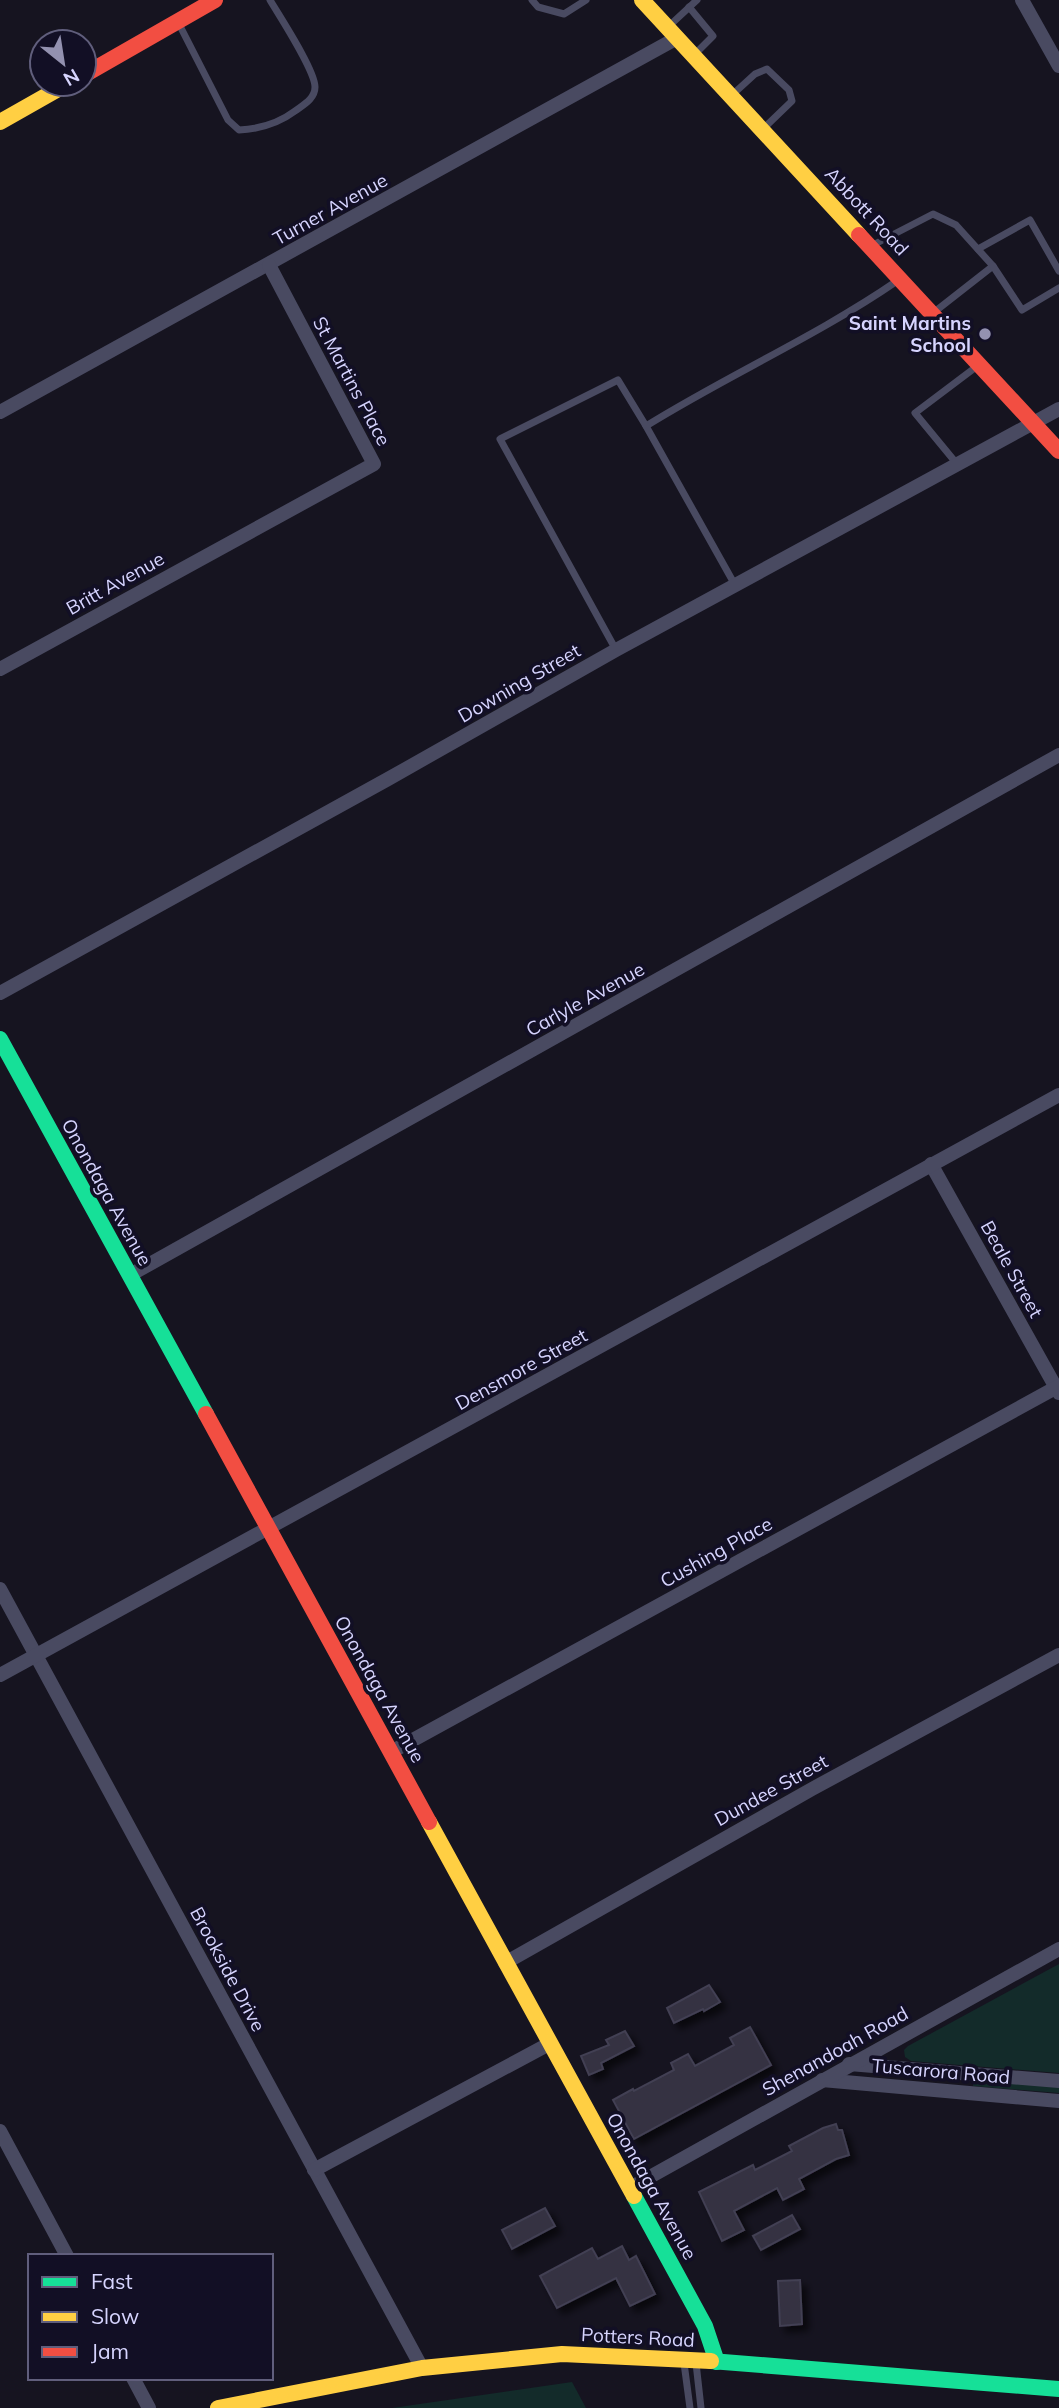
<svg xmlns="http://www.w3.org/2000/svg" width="1059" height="2408" font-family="Mulish,sans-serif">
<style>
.green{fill:#132b2a}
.building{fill:#343242;stroke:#423f53;stroke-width:2;filter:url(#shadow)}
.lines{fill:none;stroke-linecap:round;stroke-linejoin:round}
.lane{stroke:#494a61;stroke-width:7}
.street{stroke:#494a61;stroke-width:14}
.fast{stroke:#16e098;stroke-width:16}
.slow{stroke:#ffcf43;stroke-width:16}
.jam{stroke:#f24e42;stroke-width:16}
.poi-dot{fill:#9391b0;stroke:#120f25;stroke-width:2.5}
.labels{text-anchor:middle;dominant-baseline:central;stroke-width:7;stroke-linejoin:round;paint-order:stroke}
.street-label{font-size:19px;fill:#d6d4fe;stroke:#120f25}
.poi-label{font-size:19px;font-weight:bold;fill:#d6d4fe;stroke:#120f25;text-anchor:end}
</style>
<defs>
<filter id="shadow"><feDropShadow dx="6" dy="6" stdDeviation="3.5" flood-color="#0009"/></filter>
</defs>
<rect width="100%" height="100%" fill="#161420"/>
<g class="green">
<polygon points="1059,1964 1059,2073 911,2061 905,2057 904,2050 908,2046"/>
<polygon points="973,2080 1059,2087 1059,2093 973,2086"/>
<polygon points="572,2382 586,2408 392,2408"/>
</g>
<g class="building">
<polygon points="709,1985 720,2002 704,2011 703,2009 674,2023 667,2008"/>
<polygon points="750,2027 771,2065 634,2139 613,2100 633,2089 634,2091 674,2070 671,2063 688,2054 695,2066 734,2045 730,2038"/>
<polygon points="625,2031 634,2046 601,2063 603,2069 589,2075 581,2056 609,2045 606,2040"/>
<polygon points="836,2124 838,2130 842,2130 849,2155 836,2159 799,2179 804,2189 783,2200 777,2188 734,2211 744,2230 722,2241 699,2192 753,2165 755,2170 792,2151 789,2146 823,2128"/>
<polygon points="545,2208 555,2226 512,2249 502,2230"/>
<polygon points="792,2215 800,2229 761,2250 753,2236"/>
<polygon points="622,2246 629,2260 636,2256 655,2294 630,2306 616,2278 557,2308 540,2276 592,2248 598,2259"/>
<polygon points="800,2280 802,2324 780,2326 778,2281"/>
</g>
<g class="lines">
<g class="lane">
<polyline points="532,0 538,7 564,14 586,0"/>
<polyline points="689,7 713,36 694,55"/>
<path d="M179 24 228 120 239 130C259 129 279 123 295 111 303 105 315 99 315 87 315 70 280 17 270 0"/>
<polyline points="668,27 697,0"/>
<polyline points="732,95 755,74 767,69 789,90 792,101 764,128"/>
<polyline points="871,246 933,214 956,225 993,266 933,313"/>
<polyline points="978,249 1030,220 1059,271"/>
<polyline points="993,266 1022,310 1059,288"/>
<path d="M646 426C728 375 817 336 897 281"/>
<polyline points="957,464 915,413 976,367"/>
<polyline points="616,650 500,439 618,380 646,426 735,585"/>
<polyline points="684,2363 690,2408"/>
<polyline points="696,2363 701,2408"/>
</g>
<g class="street">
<polyline points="1022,0 1059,66"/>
<polyline points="0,412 677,38"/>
<polyline points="0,669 374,464 269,265"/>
<polyline points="0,993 388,779 616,650 1059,409"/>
<polyline points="931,1164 1059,1393"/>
<polyline points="130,1275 1059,755"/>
<polyline points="0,1589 422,2368"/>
<polyline points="0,1675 1059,1095"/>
<polyline points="391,1752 1059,1386"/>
<polyline points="505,1963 812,1789 1059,1655"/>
<polyline points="849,2064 1059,2081"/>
<polyline points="822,2080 1059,2101"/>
<polyline points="0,2131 67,2256"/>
<polyline points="314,2170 549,2044"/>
<polyline points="630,2188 1059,1949"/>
<polyline points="133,2378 149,2408"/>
</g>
<g class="fast">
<polyline points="0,1039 206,1414"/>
<polyline points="634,2196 705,2326 717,2362"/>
<polyline points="711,2361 1059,2389"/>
</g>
<g class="slow">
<polyline points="642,0 859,235"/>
<polyline points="0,122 67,84"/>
<polyline points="429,1822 634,2196"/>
<polyline points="218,2408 422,2368 562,2354 711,2361"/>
</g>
<g class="jam">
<polyline points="84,75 215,0"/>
<polyline points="859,235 1059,451"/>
<polyline points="206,1414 429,1822"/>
</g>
</g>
<circle class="poi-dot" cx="985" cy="334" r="7"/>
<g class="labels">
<g class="street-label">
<text transform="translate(330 209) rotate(-29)">Turner Avenue</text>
<text transform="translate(867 211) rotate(47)">Abbott Road</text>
<text transform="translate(352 381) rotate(62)">St Martins Place</text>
<text transform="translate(115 583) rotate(-29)">Britt Avenue</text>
<text transform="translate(519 683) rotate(-30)">Downing Street</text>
<text transform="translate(585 999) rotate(-29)">Carlyle Avenue</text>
<text transform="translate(107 1192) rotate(61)">Onondaga Avenue</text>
<text transform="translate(1012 1269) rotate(61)">Beale Street</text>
<text transform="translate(521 1369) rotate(-29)">Densmore Street</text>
<text transform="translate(716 1552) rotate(-29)">Cushing Place</text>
<text transform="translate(380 1689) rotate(61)">Onondaga Avenue</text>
<text transform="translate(771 1790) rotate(-29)">Dundee Street</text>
<text transform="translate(228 1969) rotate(62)">Brookside Drive</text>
<text transform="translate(835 2051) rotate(-29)">Shenandoah Road</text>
<text transform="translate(941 2071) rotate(5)">Tuscarora Road</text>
<text transform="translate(652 2186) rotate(61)">Onondaga Avenue</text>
<text transform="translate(638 2337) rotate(3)">Potters Road</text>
</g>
<g class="poi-label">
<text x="971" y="323">Saint Martins<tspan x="971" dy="22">School</tspan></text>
</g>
</g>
<rect x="28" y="2254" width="245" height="126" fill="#120f25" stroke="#605e7c" stroke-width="2"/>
<rect x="42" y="2277" width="35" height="10" fill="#16e098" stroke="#605e7c" stroke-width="2"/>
<text x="91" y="2289" font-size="21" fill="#d6d4fe">Fast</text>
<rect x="42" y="2312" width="35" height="10" fill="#ffcf43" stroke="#605e7c" stroke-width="2"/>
<text x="91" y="2324" font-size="21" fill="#d6d4fe">Slow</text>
<rect x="42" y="2347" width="35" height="10" fill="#f24e42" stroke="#605e7c" stroke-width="2"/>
<text x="91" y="2359" font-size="21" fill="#d6d4fe">Jam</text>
<g transform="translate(63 63) rotate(150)"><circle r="33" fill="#120f25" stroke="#605e7c" stroke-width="2"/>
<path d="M0-5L12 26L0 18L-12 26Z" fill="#9391b0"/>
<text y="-10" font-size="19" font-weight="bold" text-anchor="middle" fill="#d6d4fe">N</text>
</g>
</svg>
